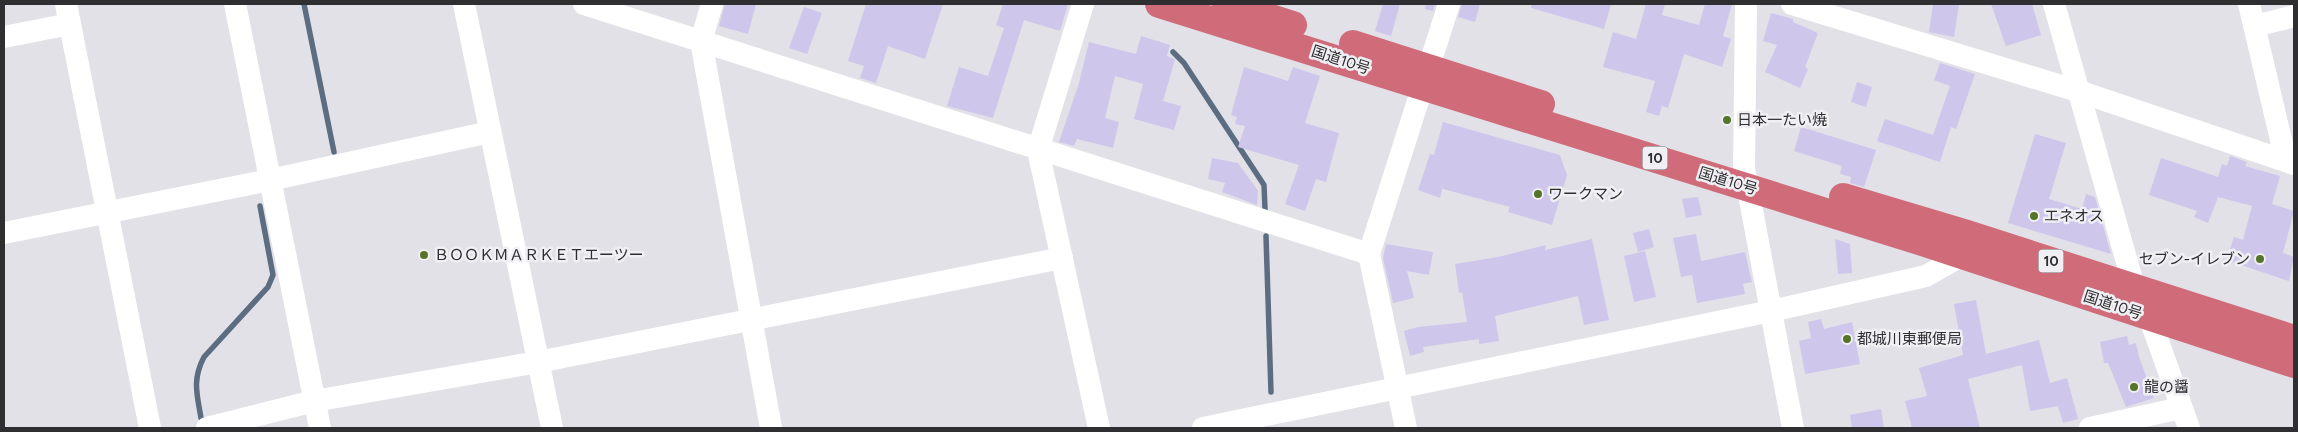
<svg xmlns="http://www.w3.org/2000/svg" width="2298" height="432" font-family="Figtree,'Noto Sans JP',sans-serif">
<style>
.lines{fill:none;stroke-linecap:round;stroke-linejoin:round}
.stream{stroke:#5c6d82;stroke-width:5.5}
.building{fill:#cfc6ec}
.minor{stroke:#fff;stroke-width:22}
.highway{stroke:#d06c7a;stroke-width:28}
.poi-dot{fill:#567429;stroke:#efeff4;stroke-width:2}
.labels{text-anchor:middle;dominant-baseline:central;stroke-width:5;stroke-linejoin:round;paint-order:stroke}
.shield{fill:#efeff4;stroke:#69696c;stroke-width:1}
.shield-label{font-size:14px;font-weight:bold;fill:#2f2f31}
.street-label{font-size:15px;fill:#2f2f31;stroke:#efeff4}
.poi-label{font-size:15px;fill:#2f2f31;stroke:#efeff4;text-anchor:start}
</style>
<rect width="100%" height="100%" fill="#e2e1e7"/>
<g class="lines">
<g class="stream">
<polyline points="304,4 334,152"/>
<polyline points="1173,52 1184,63 1264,185 1265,209"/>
<polyline points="1266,236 1271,392"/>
<path d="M201 418C197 394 192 380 204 357L268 287 273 275 260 206"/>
</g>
</g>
<g class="building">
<polygon points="725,4 756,4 748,34 719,26"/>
<polygon points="866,4 943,4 925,59 888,46 876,83 860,78 864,66 848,61"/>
<polygon points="1003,4 1068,4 1060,31 1024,20 993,118 947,106 959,67 988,76 1004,28 996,25"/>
<polygon points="1383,4 1400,4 1391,36 1375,31"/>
<polygon points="1426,4 1435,4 1433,11 1425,9"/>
<polygon points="1462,4 1480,4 1475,22 1458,17"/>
<polygon points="1531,4 1611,4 1604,29 1531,8"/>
<polygon points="1646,4 1665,4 1662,15 1699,25 1705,4 1732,4 1723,36 1731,39 1722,67 1684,54 1668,108 1662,106 1659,116 1646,112 1655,81 1603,67 1613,32 1636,39"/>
<polygon points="1933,4 1959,4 1954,37 1929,32"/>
<polygon points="1991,4 2032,4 2041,35 2006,46"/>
<polygon points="804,7 822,13 807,54 789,48"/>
<polygon points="1771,13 1793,19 1793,22 1818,33 1805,67 1808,69 1800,88 1765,72 1777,45 1763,41"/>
<polygon points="1141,36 1170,45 1167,56 1175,59 1163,101 1181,106 1174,130 1134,119 1143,84 1115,76 1105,118 1119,122 1113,148 1077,139 1074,146 1059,142 1079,83 1089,42 1136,54"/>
<polygon points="1940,63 1975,74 1956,129 1951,127 1940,162 1877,141 1885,119 1933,135 1950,86 1934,80"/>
<polygon points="1244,67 1288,81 1293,67 1320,76 1305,123 1339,133 1326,182 1316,179 1305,211 1285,204 1299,165 1238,147 1245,126 1235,124 1237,117 1231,115"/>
<polygon points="1857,82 1872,87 1866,107 1851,102"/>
<polygon points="1443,122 1560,155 1567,175 1552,225 1508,212 1510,207 1443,189 1443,186 1440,198 1418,190 1430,154 1434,155"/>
<polygon points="1801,127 1876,150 1864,187 1850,183 1851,177 1840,174 1842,166 1794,151"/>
<polygon points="2035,134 2066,143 2049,199 2082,209 2086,194 2095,197 2111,254 2008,223"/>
<polygon points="2230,156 2247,162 2245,166 2280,176 2272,204 2294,211 2283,253 2294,257 2289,281 2226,260 2234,237 2243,240 2252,206 2218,197 2208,223 2194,217 2197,211 2149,195 2161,158 2218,177 2222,164 2227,166"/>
<polygon points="1212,158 1238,163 1258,191 1257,205 1222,192 1225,183 1208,179"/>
<polygon points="1698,197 1702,215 1686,218 1682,199"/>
<polygon points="1649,229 1654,247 1638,252 1633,233"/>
<polygon points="1696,234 1701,261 1745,252 1752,282 1743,284 1745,294 1697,303 1692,275 1681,277 1673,238"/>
<polygon points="1592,239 1609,320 1584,325 1578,296 1495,316 1499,341 1479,344 1479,339 1423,347 1424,352 1410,356 1404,331 1418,327 1467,322 1462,292 1459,293 1455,264 1498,257 1546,245 1545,250"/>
<polygon points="1835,239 1850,244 1852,273 1838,274"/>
<polygon points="1386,244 1433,252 1429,275 1407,271 1414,298 1393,303 1383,258"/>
<polygon points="1645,251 1656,297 1634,302 1624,256"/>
<polygon points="1976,300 1986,354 2039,340 2050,383 2067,378 2078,419 2063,423 2058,406 2030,411 2022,365 1968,379 1980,428 1912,428 1905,401 1927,396 1919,368 1963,355 1954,304"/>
<polygon points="1821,319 1824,329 1852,322 1860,364 1805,374 1799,341 1811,338 1808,322"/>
<polygon points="2127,336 2129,345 2136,343 2139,357 2154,398 2126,407 2108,363 2104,363 2100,342"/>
<polygon points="1881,409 1884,428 1852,428 1850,415"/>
</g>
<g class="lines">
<g class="minor">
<polyline points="66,4 150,428"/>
<polyline points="235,4 320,428"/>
<polyline points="464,4 552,428"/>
<polyline points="584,4 1369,254"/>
<polyline points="712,4 701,41 771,428"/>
<polyline points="1083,4 1038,150 1099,428"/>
<polyline points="1746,4 1744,168 1793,428"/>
<polyline points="1792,4 2081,92 2294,164"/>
<polyline points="2054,4 2134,287 2149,316 2189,428"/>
<polyline points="2249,4 2286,161"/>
<polyline points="2255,26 2294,16"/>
<polyline points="4,37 70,24"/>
<polyline points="4,233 270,180 490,132"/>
<polyline points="207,428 314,401 538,362 1062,258"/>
<polyline points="1203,428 1771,311 1926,276 1961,256 1965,242"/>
<polyline points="1406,428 1369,254 1449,4"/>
<polyline points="2090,428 2181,408"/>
</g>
<g class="highway">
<polyline points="1159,4 1922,242 2294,364"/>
<polyline points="1226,4 1293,25"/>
<polyline points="1353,44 1541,104"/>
<polyline points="1843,197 1967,234 2294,339"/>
</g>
</g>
<g class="poi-dot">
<circle cx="1727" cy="120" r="5"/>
<circle cx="1538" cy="194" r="5"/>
<circle cx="2034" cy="216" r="5"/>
<circle cx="424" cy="255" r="5"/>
<circle cx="2260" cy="259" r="5"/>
<circle cx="1847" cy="339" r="5"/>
<circle cx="2134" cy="387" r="5"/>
</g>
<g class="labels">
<g class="shield">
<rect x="1642.5" y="146.5" width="25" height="23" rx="4"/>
<rect x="2038.5" y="249.5" width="25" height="23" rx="4"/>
</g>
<g class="shield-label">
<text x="1655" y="158">10</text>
<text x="2051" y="261">10</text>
</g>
<g class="street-label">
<text transform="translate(1341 60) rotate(18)">国道10号</text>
<text transform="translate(1728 181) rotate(17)">国道10号</text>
<text transform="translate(2113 305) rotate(18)">国道10号</text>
</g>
<g class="poi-label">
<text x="1737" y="120">日本一たい焼</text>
<text x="1548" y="194">ワークマン</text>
<text x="2044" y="216">エネオス</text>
<text x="434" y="255">ＢＯＯＫＭＡＲＫＥＴエーツー</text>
<text x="2250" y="259" text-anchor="end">セブン-イレブン</text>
<text x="1857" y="339">都城川東郵便局</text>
<text x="2144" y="387">龍の醤</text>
</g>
</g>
<rect width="2298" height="432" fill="none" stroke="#2f2f31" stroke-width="10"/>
</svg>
